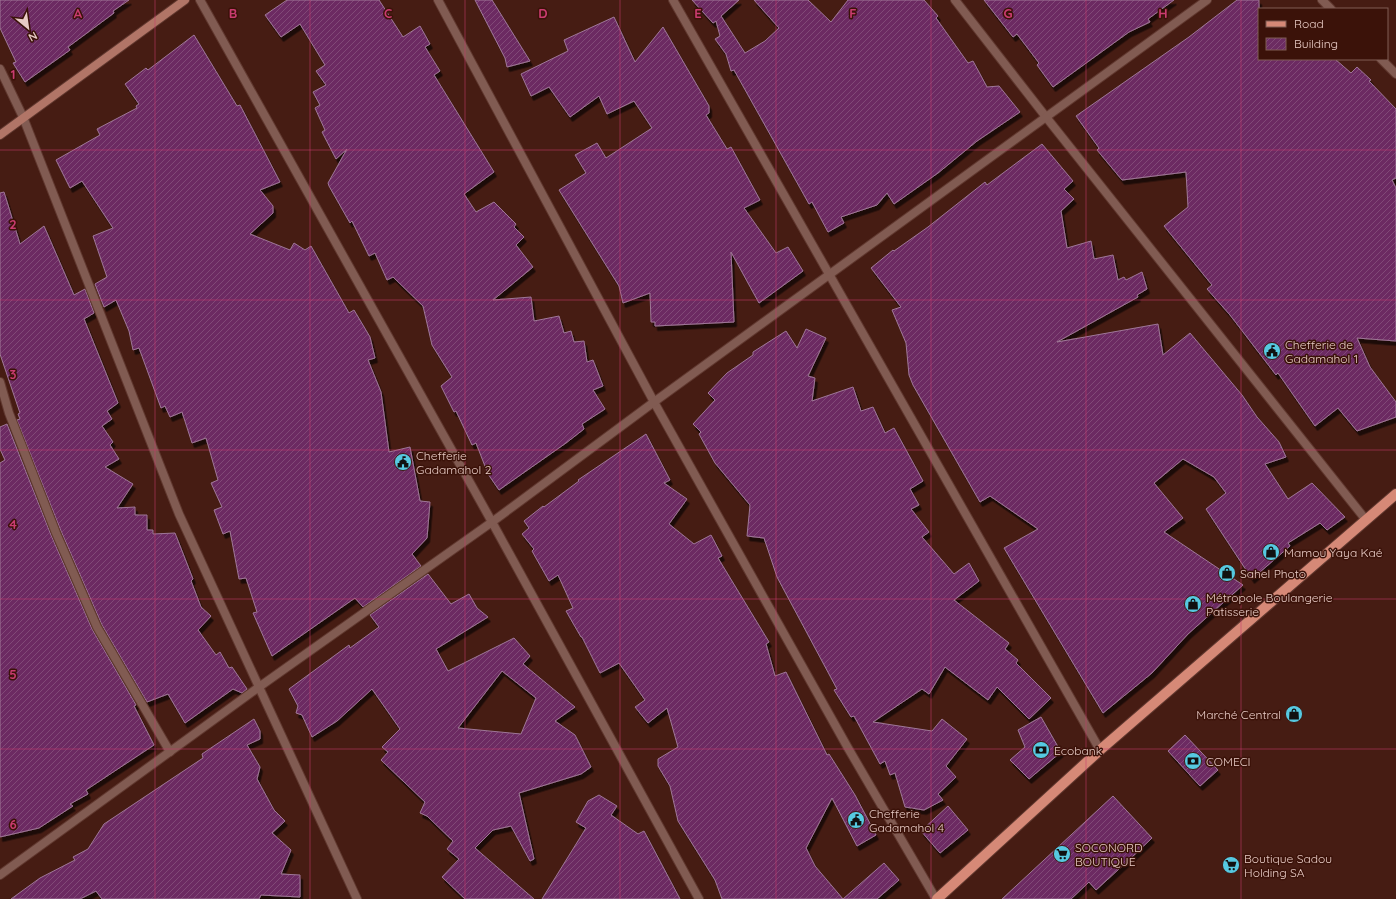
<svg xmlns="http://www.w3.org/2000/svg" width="1396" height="899" font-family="Quicksand,sans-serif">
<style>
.building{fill:url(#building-hatch);stroke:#9f7798;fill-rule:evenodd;filter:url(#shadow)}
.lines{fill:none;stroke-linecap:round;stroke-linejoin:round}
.street-casing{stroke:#60382f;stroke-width:10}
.secondary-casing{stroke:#60382f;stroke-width:10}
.primary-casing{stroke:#60382f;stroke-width:12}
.street{stroke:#815b52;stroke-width:8}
.secondary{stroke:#b17567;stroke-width:8}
.primary{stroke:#d68977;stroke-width:10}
.grid{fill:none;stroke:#ca3c70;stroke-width:1;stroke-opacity:0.55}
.labels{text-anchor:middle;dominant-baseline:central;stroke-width:3;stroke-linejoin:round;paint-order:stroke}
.poi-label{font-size:12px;fill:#e8cbc5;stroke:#3b1209;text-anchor:start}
.grid-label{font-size:13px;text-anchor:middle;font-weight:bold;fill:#ca3c70;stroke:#3b1209;stroke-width:3;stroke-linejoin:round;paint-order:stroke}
</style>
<defs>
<pattern id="building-hatch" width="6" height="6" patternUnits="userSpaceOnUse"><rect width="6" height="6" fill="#6c2c62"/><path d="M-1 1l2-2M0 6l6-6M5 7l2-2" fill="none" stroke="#814977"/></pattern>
<filter id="shadow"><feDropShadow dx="2.5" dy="4.5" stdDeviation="0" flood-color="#0009"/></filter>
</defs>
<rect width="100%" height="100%" fill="#461c13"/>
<g class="building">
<polygon points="0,0 129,0 113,11 114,13 68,47 70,50 25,82 13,63 16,62 0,28"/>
<polygon points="287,0 379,0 403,37 420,26 430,44 425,47 440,71 434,75 494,172 464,194 476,212 494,202 516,224 514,227 524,237 516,245 533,267 493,300 531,297 534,321 559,316 564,333 571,331 574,342 584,341 587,362 593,360 603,386 593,390 605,409 582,424 584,429 566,443 499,490 488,474 476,443 472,445 456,411 454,412 441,386 452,377 432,345 423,306 393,277 387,280 375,253 369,256 352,221 350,223 329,186 328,183 347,149 336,159 322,132 325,130 315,108 320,105 313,92 326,85 316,71 325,65 300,24 281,37 265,15"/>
<polygon points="475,0 492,0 530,61 507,67 505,58"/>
<polygon points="692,0 739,0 721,16 745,53 765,41 779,28 754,0 808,0 831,22 848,0 924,0 938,16 936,18 968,63 973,61 987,87 999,86 1020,112 977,141 938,173 894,204 887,193 877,205 841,217 844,223 828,232 812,202 809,204 734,70 731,71 726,54 715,39 720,36 716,21 713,23"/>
<polygon points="984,0 1174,0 1148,19 1150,22 1129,32 1053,87 1037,65 1039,63 1017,34 1013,37"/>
<polygon points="1237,0 1259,0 1259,59 1335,59 1351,73 1357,67 1371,80 1369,81 1396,109 1396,178 1392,180 1396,188 1396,341 1357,338 1370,367 1396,402 1396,417 1357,431 1338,408 1315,426 1278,373 1276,375 1230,315 1207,289 1212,285 1164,226 1188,207 1186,172 1122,180 1097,150 1099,148 1076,116 1189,37"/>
<polygon points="614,17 635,62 663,27 709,106 709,113 706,115 727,149 731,147 760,200 744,208 776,253 788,247 803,271 759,303 731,252 734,322 655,326 655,322 651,322 650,293 623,303 619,286 559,190 586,173 575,155 597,143 606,158 652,128 634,101 607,114 599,96 570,117 549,87 531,96 521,74 568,51 564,40"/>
<polygon points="194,35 237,106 240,105 280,182 260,190 273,206 273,213 250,234 290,250 294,243 305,250 311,246 349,313 354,310 370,337 375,358 368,360 381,392 389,452 410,447 420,501 430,502 427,538 412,554 421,566 363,607 355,598 272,656 253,613 257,612 246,578 239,579 230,531 223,534 214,510 222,507 211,483 218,480 206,438 192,443 182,412 170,417 165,406 161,408 139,348 133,350 129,331 116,300 104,307 95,284 107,277 93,236 113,228 82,181 70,188 56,160 100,135 97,129 137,108 136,106 139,104 125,84 146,68 148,70"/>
<polygon points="1042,144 1073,181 1064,189 1074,199 1061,211 1067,248 1091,241 1094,259 1113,255 1118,280 1124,277 1126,280 1142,272 1147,289 1137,295 1138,297 1057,342 1158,324 1163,355 1190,333 1242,395 1257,417 1279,442 1286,457 1265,464 1288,499 1312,483 1345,517 1327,530 1320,523 1288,543 1290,546 1252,579 1206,509 1226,493 1214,477 1183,459 1154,483 1183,518 1164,532 1243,585 1188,634 1152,673 1103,713 1004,548 1038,529 990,496 980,502 913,385 909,375 906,343 892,310 901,307 871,268 893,250 894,251 928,227 985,182 987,185"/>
<polygon points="4,192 20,244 44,226 74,295 85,289 94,313 84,319 118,403 107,411 112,419 102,426 113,442 110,445 119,459 105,467 133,484 117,508 135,507 135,515 147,515 147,530 153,530 153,534 175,533 193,579 191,581 201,607 211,616 198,630 216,655 220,652 229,668 232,667 247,689 242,693 233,689 185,723 168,694 147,702 102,625 61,531 17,420 20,419 18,414 20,413 0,354 0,193"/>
<polygon points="806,329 826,338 808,376 815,378 812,401 853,387 861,411 873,407 885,433 894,428 923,481 910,489 919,505 911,509 929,532 922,537 954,574 969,563 979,581 954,600 1009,643 1005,649 1018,660 1016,663 1051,698 1029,719 997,687 988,700 945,667 929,694 922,689 873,722 932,731 942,719 967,739 946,766 956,777 938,794 943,800 924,810 905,807 895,773 890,775 885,761 880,764 854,716 851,717 834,690 837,689 777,577 764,538 747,536 750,505 715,463 699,434 701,432 693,424 715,400 708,393 727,373 753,355 753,352 786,331 797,348"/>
<polygon points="7,424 51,535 92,629 136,705 134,706 154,745 86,790 88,794 70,804 73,806 39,828 0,837 0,463 5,460 0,449 0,427"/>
<polygon points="646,434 670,480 664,483 687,499 669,524 694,544 711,535 722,556 718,558 769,642 766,644 775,676 786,672 827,755 829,754 855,795 876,835 857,846 832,798 806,848 815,866 843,899 722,899 715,880 678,821 670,786 658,766 658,759 678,747 667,708 648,723 635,707 645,700 619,663 600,673 582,637 581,637 566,611 573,608 558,575 549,581 532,551 534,549 522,534 529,528 524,521 543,506 544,507 579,481 578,480"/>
<path d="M428 574 451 604 469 594 477 608 488 617 436 649 448 671 514 638 530 656 523 664 575 707 555 721 575 735 591 767 581 774 519 793 534 859 530 861 511 826 493 830 475 848 534 899H465L442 877 459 859 447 849 453 841 427 816 420 813 425 802 381 760 388 752 382 747 400 729 372 689 337 721 312 737 302 715 296 713 298 706 289 689 349 645 350 648 379 627 370 615ZM502 671 536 698 521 734 458 728Z"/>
<polygon points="1041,717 1061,752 1029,779 1010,760 1025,747 1018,730"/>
<polygon points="254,719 260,731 260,739 247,745 260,767 257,779 274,810 285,821 272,833 291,850 281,874 300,875 300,897 261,895 259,899 102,899 96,891 80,899 11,899 40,878 75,860 73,857 88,849 104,824 203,758 202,754"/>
<polygon points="1185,735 1218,770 1200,786 1168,751"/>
<polygon points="599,795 617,806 611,815 638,834 644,831 680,899 542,899 586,828 576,822 588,801"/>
<polygon points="1113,796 1152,838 1131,858 1096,890 1089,882 1071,899 1002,899"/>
<polygon points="948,806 968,830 940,853 921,831"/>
<polygon points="884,863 899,880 877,899 843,899"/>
</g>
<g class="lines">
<g class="street-casing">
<g id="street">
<polyline points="200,0 492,522 699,899"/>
<polyline points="438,0 654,402 848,748 936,899"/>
<polyline points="673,0 1100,750"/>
<polyline points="955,0 1046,117 1366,520"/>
<polyline points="1322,0 1331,9"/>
<polyline points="1381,59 1396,74"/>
<polyline points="0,69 23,117 179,514 357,899"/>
<polyline points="0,382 9,413 56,533 97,627 170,752"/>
<polyline points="0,875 259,687 492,522 654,402 1207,0"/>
</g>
</g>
<g class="secondary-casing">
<polyline id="secondary" points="0,135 185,0"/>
</g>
<g class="primary-casing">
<polyline id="primary" points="937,899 1100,750 1396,494"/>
</g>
<use href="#street" class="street"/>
<use href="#secondary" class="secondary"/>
<use href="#primary" class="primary"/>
</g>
<path class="grid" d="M155 0V899M310 0V899M465 0V899M620 0V899M776 0V899M931 0V899M1086 0V899M1241 0V899M0 150H1396M0 300H1396M0 450H1396M0 599H1396M0 749H1396"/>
<defs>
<g id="civic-disc" transform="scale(0.9)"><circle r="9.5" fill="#56c9e1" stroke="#3b1209"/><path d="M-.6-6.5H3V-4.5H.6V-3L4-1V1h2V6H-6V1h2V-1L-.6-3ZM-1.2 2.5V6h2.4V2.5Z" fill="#111"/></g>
<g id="shop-disc" transform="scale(0.9)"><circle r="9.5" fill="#56c9e1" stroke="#3b1209"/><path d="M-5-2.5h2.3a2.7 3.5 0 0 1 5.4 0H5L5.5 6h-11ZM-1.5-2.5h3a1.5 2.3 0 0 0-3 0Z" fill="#111"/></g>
<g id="bank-disc" transform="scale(0.9)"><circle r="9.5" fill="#56c9e1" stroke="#3b1209"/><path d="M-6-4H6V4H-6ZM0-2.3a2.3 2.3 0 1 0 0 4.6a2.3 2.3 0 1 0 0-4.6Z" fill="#111"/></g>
<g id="supermarket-disc" transform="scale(0.9)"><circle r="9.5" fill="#56c9e1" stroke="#3b1209"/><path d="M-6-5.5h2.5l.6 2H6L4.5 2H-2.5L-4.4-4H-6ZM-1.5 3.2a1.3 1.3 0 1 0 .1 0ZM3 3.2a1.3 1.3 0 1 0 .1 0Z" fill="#111"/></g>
</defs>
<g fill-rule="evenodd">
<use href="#civic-disc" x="1272" y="351"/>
<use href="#civic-disc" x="403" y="462"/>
<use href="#shop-disc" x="1271" y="552"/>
<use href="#shop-disc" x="1227" y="573"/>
<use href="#shop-disc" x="1193" y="604"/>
<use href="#shop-disc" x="1294" y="714"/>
<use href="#bank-disc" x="1041" y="750"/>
<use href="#bank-disc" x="1193" y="761"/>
<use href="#civic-disc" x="856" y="820"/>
<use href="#supermarket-disc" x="1062" y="854"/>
<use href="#supermarket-disc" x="1231" y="865"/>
</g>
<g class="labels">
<g class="poi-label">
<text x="1285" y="344">Chefferie de<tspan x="1285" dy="14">Gadamahol 1</tspan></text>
<text x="416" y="455">Chefferie<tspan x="416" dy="14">Gadamahol 2</tspan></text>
<text x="1284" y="552">Mamou Yaya Kaé</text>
<text x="1240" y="573">Sahel Photo</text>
<text x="1206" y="597">Métropole Boulangerie<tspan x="1206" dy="14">Patisserie</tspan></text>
<text x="1281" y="714" text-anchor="end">Marché Central</text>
<text x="1054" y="750">Ecobank</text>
<text x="1206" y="761">COMECI</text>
<text x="869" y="813">Chefferie<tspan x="869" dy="14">Gadamahol 4</tspan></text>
<text x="1075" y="847">SOCONORD<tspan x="1075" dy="14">BOUTIQUE</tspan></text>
<text x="1244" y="858">Boutique Sadou<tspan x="1244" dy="14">Holding SA</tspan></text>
</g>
</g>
<g class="grid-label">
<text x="78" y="18">A</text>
<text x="233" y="18">B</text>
<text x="388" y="18">C</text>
<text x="543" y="18">D</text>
<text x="698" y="18">E</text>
<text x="853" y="18">F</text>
<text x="1008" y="18">G</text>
<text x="1163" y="18">H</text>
<text x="13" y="79">1</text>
<text x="13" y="229">2</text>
<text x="13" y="379">3</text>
<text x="13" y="529">4</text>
<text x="13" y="679">5</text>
<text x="13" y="829">6</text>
</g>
<rect x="1258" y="8" width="130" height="52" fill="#3b1209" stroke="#805c54"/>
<rect x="1266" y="21" width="20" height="6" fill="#d68977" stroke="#805c54"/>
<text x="1294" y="28" font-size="12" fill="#e8cbc5">Road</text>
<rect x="1266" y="38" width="20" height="12" fill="url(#building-hatch)" stroke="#805c54"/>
<text x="1294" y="48" font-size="12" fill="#e8cbc5">Building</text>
<g transform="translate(28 28) rotate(151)" stroke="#3b1209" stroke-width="3" paint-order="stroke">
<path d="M0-3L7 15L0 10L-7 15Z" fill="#e8cbc5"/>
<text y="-6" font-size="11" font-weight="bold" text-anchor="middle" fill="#e8cbc5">N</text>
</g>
</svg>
